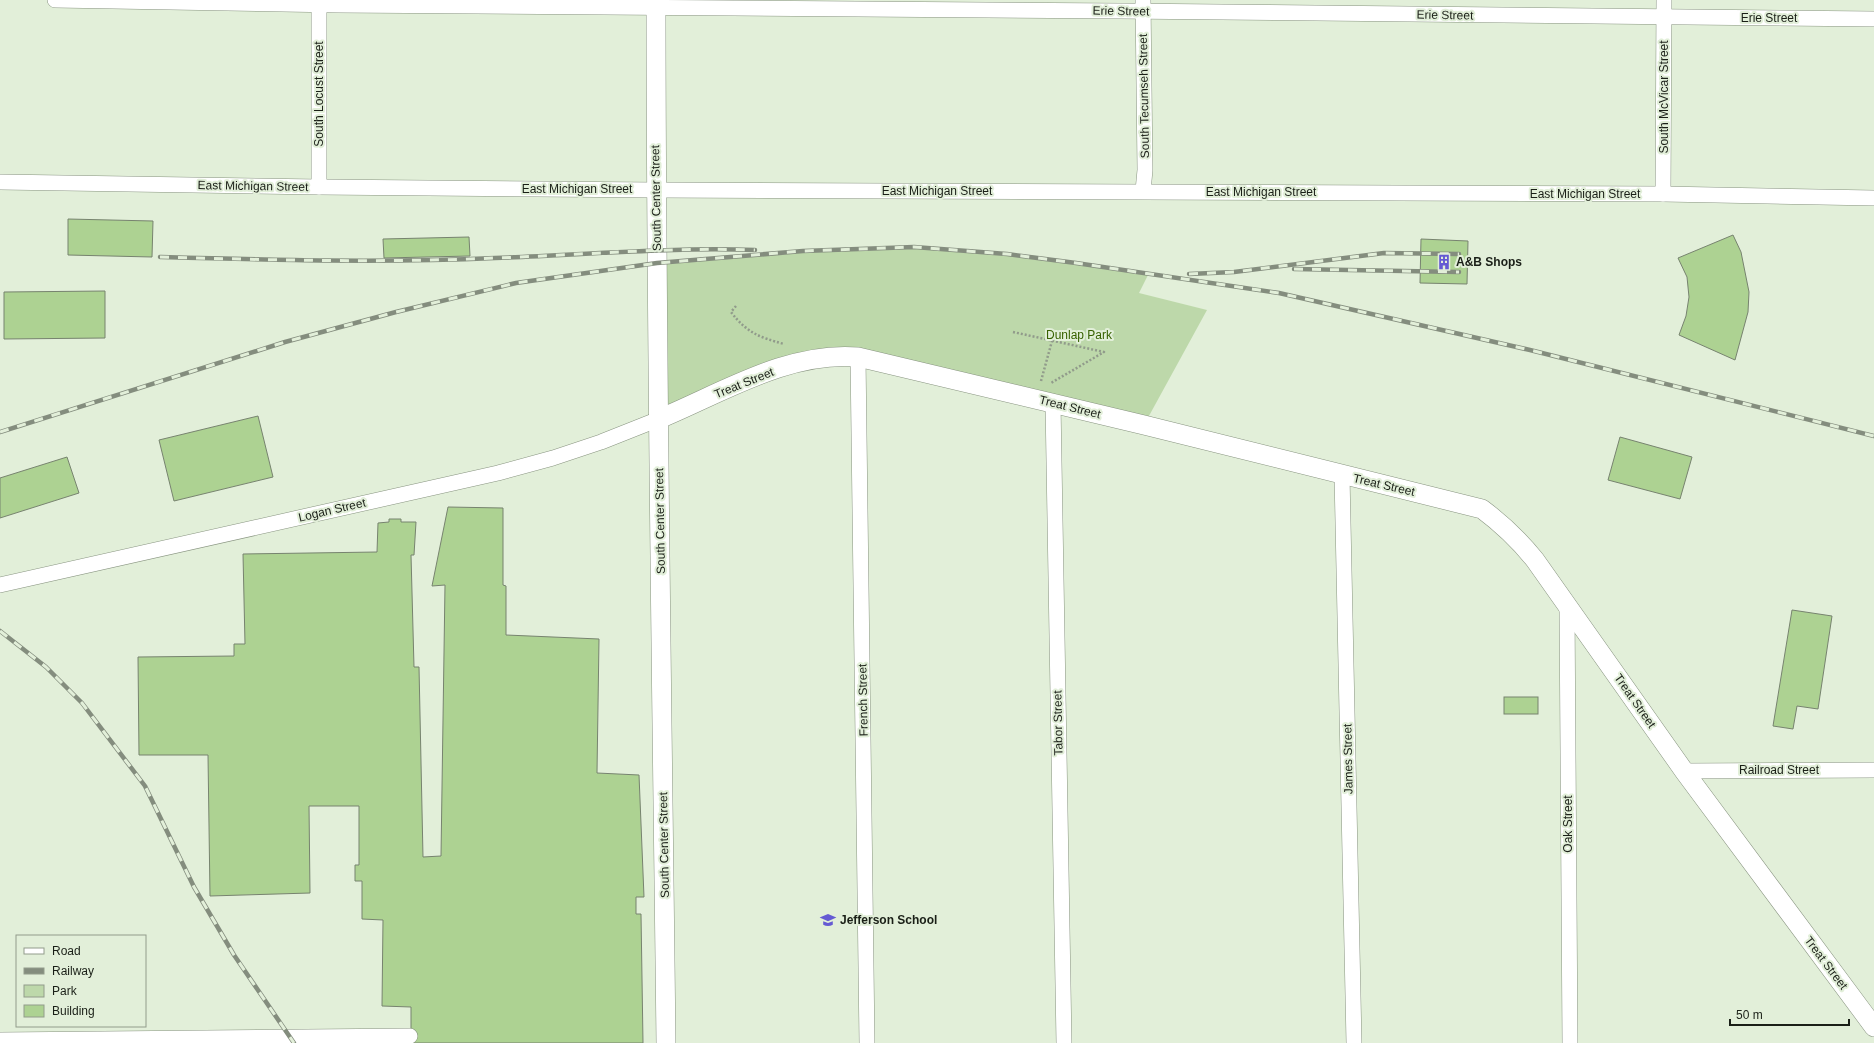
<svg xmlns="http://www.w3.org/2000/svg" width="1874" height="1043" font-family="Helvetica,sans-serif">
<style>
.green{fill:#bdd8aa}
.building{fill:#add292;stroke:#77836f}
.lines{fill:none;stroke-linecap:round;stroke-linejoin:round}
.minor-casing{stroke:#889480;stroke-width:16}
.tertiary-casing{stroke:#889480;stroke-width:20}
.path{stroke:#919b8b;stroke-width:2.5;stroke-dasharray:2 2;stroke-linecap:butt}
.minor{stroke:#fff;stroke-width:15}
.tertiary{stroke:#fff;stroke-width:19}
.rail-casing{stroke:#848d7e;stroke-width:4.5}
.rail{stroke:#e2efd9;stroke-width:3;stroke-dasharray:9;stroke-linecap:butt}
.labels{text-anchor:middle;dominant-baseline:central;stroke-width:4;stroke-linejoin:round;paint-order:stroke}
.street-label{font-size:12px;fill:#1a1f17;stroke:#e2efd9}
.poi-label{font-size:12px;font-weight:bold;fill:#1a1f17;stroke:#e2efd9;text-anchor:start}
.park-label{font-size:12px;fill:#376100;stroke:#e2efd9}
</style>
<rect width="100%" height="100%" fill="#e2efd9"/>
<polygon class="green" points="914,247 1007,254 1149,273 1139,293 1207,310 1144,425 840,355 659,419 657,263 803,251"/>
<g class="building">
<polygon points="68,219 153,221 152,257 68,255"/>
<polygon points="1733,235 1741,252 1749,292 1748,312 1735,360 1679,335 1686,316 1689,297 1687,277 1678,258"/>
<polygon points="469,237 470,256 384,258 383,239"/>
<polygon points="1421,239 1468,241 1467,284 1420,283"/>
<polygon points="105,291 105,338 4,339 4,292"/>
<polygon points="258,416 273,477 174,501 159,440"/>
<polygon points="1620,437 1692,457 1680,499 1608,480"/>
<polygon points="67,457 79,493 0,518 0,478"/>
<polygon points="448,507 503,508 503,585 506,586 506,635 599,639 597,773 639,775 644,897 636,897 636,914 641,914 643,1043 411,1043 411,1007 382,1006 383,920 362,919 362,881 355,881 355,865 359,865 359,806 309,806 310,893 210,896 208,755 139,755 138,657 234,656 234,644 245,644 243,554 377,552 378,523 389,522 389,519 401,519 401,522 416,522 414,555 411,555 414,667 419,667 423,857 441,856 445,585 432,586"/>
<polygon points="1792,610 1832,616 1818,709 1797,706 1793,729 1773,726"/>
<rect x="1504" y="697" width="34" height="17"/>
</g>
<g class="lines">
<g class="minor-casing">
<g id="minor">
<polyline points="55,0 338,5 1121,11 1874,19"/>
<polyline points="319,0 319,187"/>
<polyline points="0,182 319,187 656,190 1663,194 1874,198"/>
<polyline points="1143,191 1145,170 1143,0"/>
<polyline points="1663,194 1664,0"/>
<polyline points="858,357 867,1043"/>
<polyline points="1053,403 1064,1043"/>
<polyline points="1342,475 1354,1043"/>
<polyline points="0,585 498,473 553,458 601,442 659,419"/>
<polyline points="1567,606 1570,1043"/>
<polyline points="1684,771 1874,770"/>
<polyline points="0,1040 410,1036"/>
</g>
</g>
<g class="tertiary-casing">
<g id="tertiary">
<path d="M656 0C656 348 662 695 666 1043"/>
<path d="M659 419C722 393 788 351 858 357L1144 425 1482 509C1502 524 1519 540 1535 560L1684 771 1874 1027"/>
</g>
</g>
<g class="path">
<path d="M736 306 731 312C747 333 759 337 784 344"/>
<polyline points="1013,332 1104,352 1051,383"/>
<polyline points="1041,381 1052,341"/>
</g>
<use href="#minor" class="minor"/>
<use href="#tertiary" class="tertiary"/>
<g class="rail-casing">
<g id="rail">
<path d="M160 257C272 260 383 263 495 258 582 255 668 247 755 250"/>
<polyline points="1294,269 1459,272"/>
<polyline points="1189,274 1234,272 1384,253 1459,254"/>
<polyline points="0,432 285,342 396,312 516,283 657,263 803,251 914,247 1007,254 1076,263 1279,293 1530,350 1874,436"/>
<polyline points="0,631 46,667 82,703 145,786 194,887 234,955 294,1043"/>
</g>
</g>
<use href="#rail" class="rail"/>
</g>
<defs>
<g id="building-bare" transform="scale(1.2)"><path d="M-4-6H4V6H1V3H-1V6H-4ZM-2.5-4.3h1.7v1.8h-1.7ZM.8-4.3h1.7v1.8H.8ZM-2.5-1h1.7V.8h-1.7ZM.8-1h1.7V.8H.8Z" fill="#655ad3" stroke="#e2efd9" stroke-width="2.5" paint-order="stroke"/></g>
<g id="school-bare" transform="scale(1.2)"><path d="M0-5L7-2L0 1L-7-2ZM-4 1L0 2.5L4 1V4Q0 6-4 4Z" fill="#655ad3" stroke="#e2efd9" stroke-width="2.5" paint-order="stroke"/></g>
</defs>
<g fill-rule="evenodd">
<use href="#building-bare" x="1444" y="262"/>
<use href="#school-bare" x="828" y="920"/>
</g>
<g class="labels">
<g class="street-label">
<text transform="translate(1121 11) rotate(1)">Erie Street</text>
<text transform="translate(1445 15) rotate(1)">Erie Street</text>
<text x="1769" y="18">Erie Street</text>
<text transform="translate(319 94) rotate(-90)">South Locust Street</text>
<text transform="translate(1144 96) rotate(-91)">South Tecumseh Street</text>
<text transform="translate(1664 97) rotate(-90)">South McVicar Street</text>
<text transform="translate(253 186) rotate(1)">East Michigan Street</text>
<text x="577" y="189">East Michigan Street</text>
<text x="937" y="191">East Michigan Street</text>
<text x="1261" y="192">East Michigan Street</text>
<text x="1585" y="194">East Michigan Street</text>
<text transform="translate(656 198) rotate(-91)">South Center Street</text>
<text transform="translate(744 383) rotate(-22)">Treat Street</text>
<text transform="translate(1070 407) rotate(14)">Treat Street</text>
<text transform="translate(1384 485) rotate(13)">Treat Street</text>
<text transform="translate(332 510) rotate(-13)">Logan Street</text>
<text transform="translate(660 521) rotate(-91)">South Center Street</text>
<text transform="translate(863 700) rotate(-91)">French Street</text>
<text transform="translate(1635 701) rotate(55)">Treat Street</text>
<text transform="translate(1058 723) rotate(-91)">Tabor Street</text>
<text transform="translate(1348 759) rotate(-91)">James Street</text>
<text x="1779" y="770">Railroad Street</text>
<text transform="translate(1568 824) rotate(-90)">Oak Street</text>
<text transform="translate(664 845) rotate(-91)">South Center Street</text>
<text transform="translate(1826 963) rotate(53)">Treat Street</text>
</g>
<g class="poi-label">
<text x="1456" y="262">A&amp;B Shops</text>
<text x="840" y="920">Jefferson School</text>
</g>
<g class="park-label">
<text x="1079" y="335">Dunlap Park</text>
</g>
</g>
<rect x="16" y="935" width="130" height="92" fill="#e2efd9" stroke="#929c8b"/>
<rect x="24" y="948" width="20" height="6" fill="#ffffff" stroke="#929c8b"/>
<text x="52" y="955" font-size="12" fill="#1a1f17">Road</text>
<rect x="24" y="968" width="20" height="6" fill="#848d7e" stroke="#929c8b"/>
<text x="52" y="975" font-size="12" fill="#1a1f17">Railway</text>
<rect x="24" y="985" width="20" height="12" fill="#bdd8aa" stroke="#929c8b"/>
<text x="52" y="995" font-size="12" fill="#1a1f17">Park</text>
<rect x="24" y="1005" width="20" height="12" fill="#add292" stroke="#929c8b"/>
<text x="52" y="1015" font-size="12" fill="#1a1f17">Building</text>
<path d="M1730 1019v6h119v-6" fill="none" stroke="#1a1f17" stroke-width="2"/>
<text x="1736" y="1019" font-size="12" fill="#1a1f17" stroke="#e2efd9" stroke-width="3" paint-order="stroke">50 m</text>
</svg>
